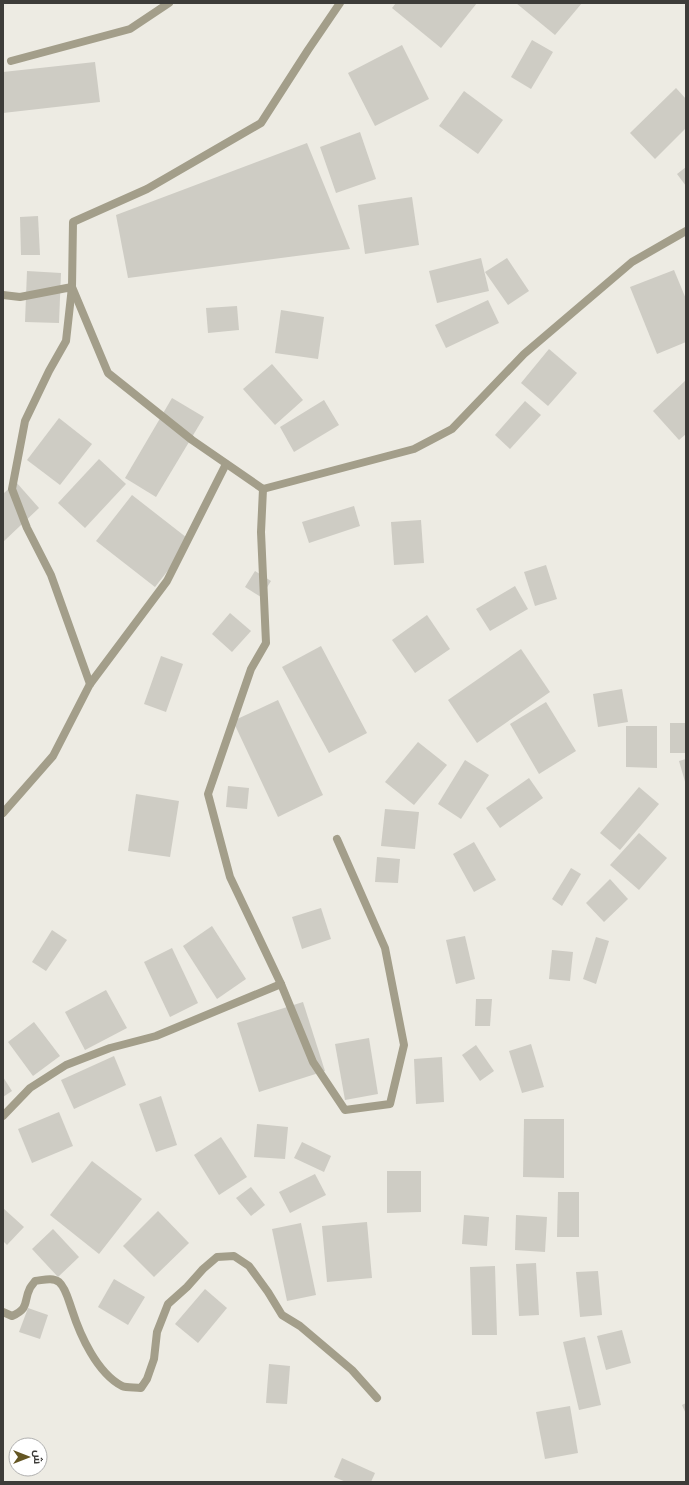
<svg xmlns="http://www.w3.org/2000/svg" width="689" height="1485" font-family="'Sofia Sans Condensed',Cairo,sans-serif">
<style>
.building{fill:#ceccc4}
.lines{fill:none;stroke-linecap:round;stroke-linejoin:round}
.minor{stroke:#a39e8a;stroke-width:8}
</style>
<rect width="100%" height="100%" fill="#edebe3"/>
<g class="building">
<polygon points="396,3 477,3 441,48 392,8"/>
<polygon points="516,3 582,3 555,35"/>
<polygon points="532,40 553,52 531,89 511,77"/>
<polygon points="402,45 429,99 375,126 348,73"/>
<polygon points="95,62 100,102 3,113 3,72"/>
<polygon points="676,88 686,99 686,128 655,159 630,133"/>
<polygon points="464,91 503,120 478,154 439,126"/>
<polygon points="360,132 376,179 336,193 320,147"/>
<polygon points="307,143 350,249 128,278 116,215"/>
<polygon points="686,167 686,186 677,174"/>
<polygon points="412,197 419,245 365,254 358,205"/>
<polygon points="38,216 40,255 21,255 20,217"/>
<polygon points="481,258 489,291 437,303 429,271"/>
<polygon points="507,258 529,291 508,305 485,272"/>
<polygon points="674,270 686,299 686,342 657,354 630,287"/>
<polygon points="27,271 61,273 59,323 25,322"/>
<polygon points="488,300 499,323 446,348 435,325"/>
<polygon points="237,306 239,330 208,333 206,308"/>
<polygon points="281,310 324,317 318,359 275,353"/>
<polygon points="549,349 577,373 548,406 521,383"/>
<polygon points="272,364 303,400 275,425 243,389"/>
<polygon points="686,380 686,434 679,440 653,411"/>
<polygon points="172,398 204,417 156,497 125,478"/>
<polygon points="324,400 339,425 294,452 280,427"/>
<polygon points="525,401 541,415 510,449 495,435"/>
<polygon points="59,418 92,444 60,485 27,460"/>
<polygon points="99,459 126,484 85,528 58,503"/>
<polygon points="16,482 39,508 3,542 3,494"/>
<polygon points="132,495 191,541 155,587 96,541"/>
<polygon points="354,506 360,526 309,543 302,522"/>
<polygon points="421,520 424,563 394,565 391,522"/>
<polygon points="546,565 557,599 535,606 524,572"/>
<polygon points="255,571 271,581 261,597 245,587"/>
<polygon points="515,586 528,609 490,631 476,609"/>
<polygon points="230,613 251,631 232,652 212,634"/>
<polygon points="427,615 450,649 415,673 392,640"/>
<polygon points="321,646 367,733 329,753 282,667"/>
<polygon points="521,649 550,692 477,743 448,700"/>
<polygon points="161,656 183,664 166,712 144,704"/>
<polygon points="622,689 628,722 598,727 593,694"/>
<polygon points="278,700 323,795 278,817 233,721"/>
<polygon points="546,702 576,751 539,774 510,724"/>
<rect x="670" y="723" width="16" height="30"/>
<polygon points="626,726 657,726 657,768 626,767"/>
<polygon points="418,742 447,765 414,805 385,782"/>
<polygon points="686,759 686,785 679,761"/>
<polygon points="465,760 489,775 461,819 438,804"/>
<polygon points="529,778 543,798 500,828 486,808"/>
<polygon points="228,786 249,788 247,809 226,807"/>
<polygon points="639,787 659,804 620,850 600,833"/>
<polygon points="136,794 179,801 170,857 128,851"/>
<polygon points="385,809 419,812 415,849 381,846"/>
<polygon points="639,833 667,858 639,890 610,865"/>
<polygon points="474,842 496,880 474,892 453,854"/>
<polygon points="377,857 400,859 398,883 375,882"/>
<polygon points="571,868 581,874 562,906 552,899"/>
<polygon points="610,879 628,899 604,922 586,903"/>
<polygon points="321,908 331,939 302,949 292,917"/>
<polygon points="212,926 246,979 217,999 183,946"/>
<polygon points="52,930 67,940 46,971 32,962"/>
<polygon points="465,936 475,979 456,984 446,940"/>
<polygon points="596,937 609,941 596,984 583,979"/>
<polygon points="172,948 198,1003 170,1017 144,962"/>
<polygon points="552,950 573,952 570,981 549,979"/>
<polygon points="106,990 127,1028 85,1050 65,1012"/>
<polygon points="476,999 492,999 490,1026 475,1026"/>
<polygon points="303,1002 325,1071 259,1092 237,1023"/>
<polygon points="34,1022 60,1056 33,1076 8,1042"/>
<polygon points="369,1038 378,1094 345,1100 335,1044"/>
<polygon points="531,1044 544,1087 522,1093 509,1051"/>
<polygon points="476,1045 494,1071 480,1081 462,1055"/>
<polygon points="114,1056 126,1085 74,1109 61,1080"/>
<polygon points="442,1057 444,1102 416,1104 414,1059"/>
<polygon points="3,1077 12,1091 3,1097"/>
<polygon points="161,1096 177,1145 156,1152 139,1104"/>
<polygon points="59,1112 73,1146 32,1163 18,1129"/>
<polygon points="524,1119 564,1119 564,1178 523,1177"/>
<polygon points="257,1124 288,1127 285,1159 254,1157"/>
<polygon points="221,1137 247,1177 219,1195 194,1155"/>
<polygon points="302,1142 331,1156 324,1172 294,1158"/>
<polygon points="92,1161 142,1199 99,1254 50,1215"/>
<polygon points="387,1171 421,1171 421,1212 387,1213"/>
<polygon points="315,1174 326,1195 290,1213 279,1192"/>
<polygon points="251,1187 265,1205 251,1216 236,1198"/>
<polygon points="558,1192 579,1192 579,1237 557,1237"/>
<polygon points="3,1208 24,1227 7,1245 3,1241"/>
<polygon points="158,1211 189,1243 154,1277 123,1246"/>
<polygon points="464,1215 489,1217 487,1246 462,1244"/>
<polygon points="516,1215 547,1217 545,1252 515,1250"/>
<polygon points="367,1222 372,1278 327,1282 322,1226"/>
<polygon points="301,1223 316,1295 287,1301 272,1229"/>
<polygon points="53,1229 79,1257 58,1277 32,1249"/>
<polygon points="536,1263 539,1315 519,1316 516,1264"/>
<polygon points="495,1266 497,1335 472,1335 470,1267"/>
<polygon points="598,1271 602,1315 580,1317 576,1272"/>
<polygon points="114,1279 145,1297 128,1325 98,1307"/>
<polygon points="205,1289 227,1308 198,1343 175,1324"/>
<polygon points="28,1308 48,1315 40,1339 19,1332"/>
<polygon points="622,1330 631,1363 606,1370 597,1336"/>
<polygon points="585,1337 601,1405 579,1410 563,1342"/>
<polygon points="269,1364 290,1366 287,1404 266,1403"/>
<polygon points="686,1403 686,1414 682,1405"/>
<polygon points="570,1406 578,1453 545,1459 536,1412"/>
<polygon points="342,1458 375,1473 371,1482 346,1482 334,1477"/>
</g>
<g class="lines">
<g class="minor">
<polyline points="340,3 308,50 261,123 147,189 73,222 72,287 108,373 192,440 263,489 414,449 452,429 524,354 632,262 686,231"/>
<polyline points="11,61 130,29 169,3"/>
<polyline points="3,295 20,297 72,287 66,341 49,371 25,421 12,489 27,528 51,575 90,684"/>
<polyline points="263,489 261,532 266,643 251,669 208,794 230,877 281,984 313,1062 345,1110 390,1104 404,1045 385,948 337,839"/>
<polyline points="3,813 53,756 90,684 167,581 226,464"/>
<polyline points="3,1116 30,1088 66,1065 110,1048 156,1036 281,984"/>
<path d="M3 1312 12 1316C30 1308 23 1302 30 1288 31 1286 34 1283 35 1281 44 1280 52 1277 59 1282 66 1288 69 1302 72 1310 80 1335 97 1373 122 1386 127 1388 135 1387 141 1388L147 1379 154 1359 157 1332 168 1304 187 1287 203 1269 217 1257 234 1256 249 1266 268 1292 282 1315 300 1326 352 1370 377 1398"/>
</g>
</g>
<rect width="689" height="1485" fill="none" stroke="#3d3c39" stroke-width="8"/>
<g transform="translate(28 1457) rotate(90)"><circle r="19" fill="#ffffff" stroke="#b1b1b0"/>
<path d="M0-3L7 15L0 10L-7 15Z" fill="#645623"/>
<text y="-6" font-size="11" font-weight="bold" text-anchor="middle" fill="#3d3c39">ش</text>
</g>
</svg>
